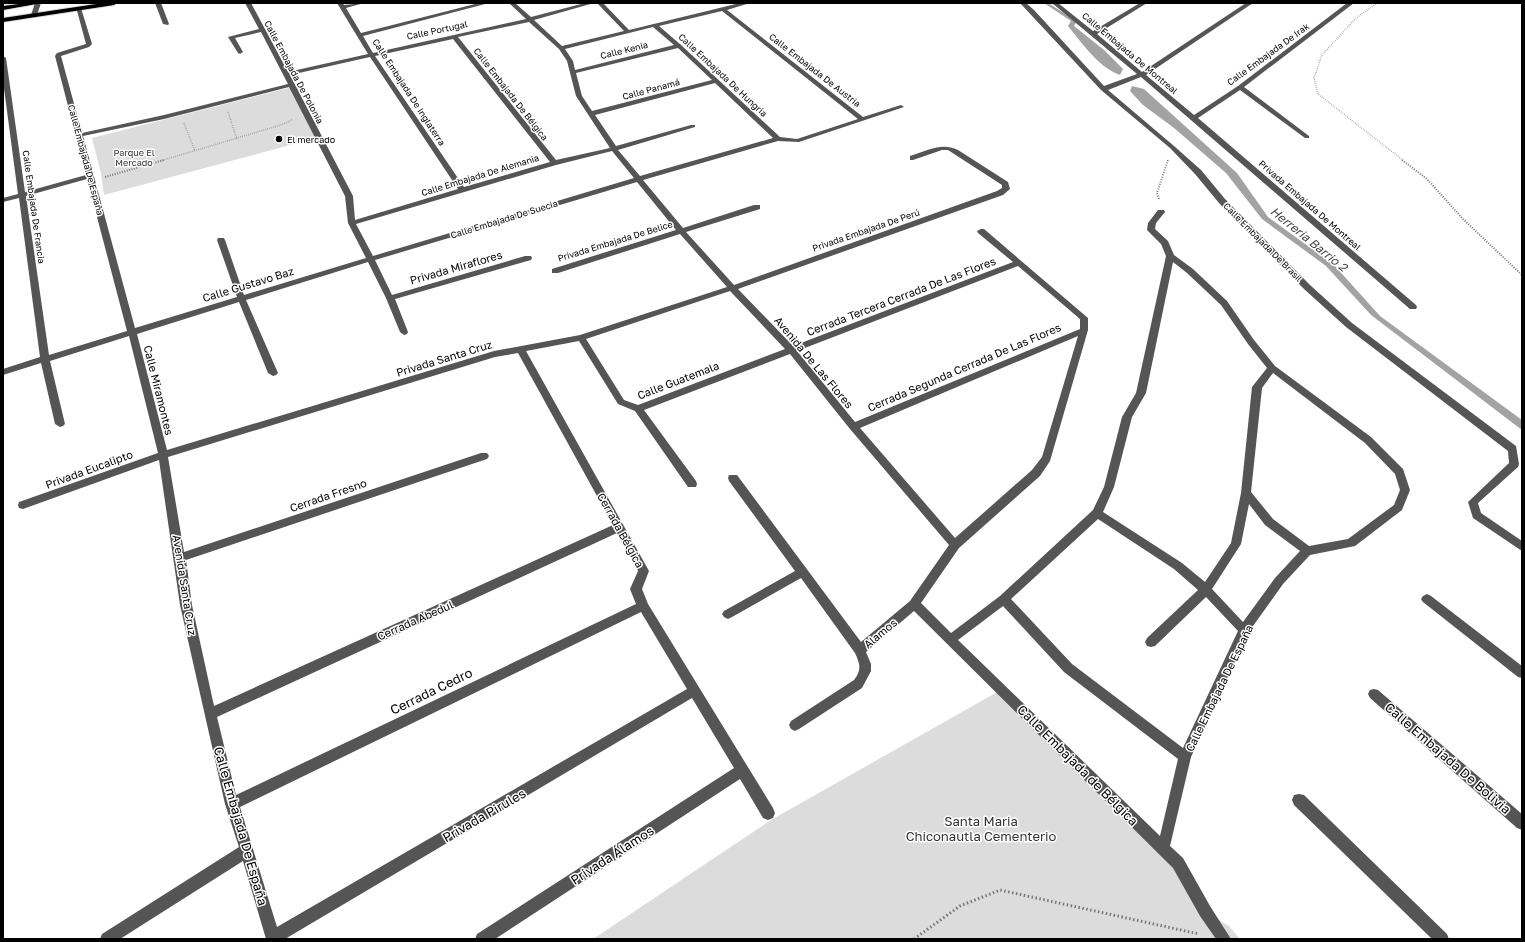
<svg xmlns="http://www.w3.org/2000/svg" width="1525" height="942" font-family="'Golos Text',sans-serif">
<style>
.green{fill:#dcdcdc}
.water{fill:#a3a3a3}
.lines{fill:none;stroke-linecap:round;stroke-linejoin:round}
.major-casing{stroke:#dbdbdb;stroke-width:2}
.path-far2{stroke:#777;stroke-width:1.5;stroke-dasharray:0.5 1.5;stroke-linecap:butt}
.path-far1{stroke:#777;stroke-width:2;stroke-dasharray:1 1.5;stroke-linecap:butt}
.path{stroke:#777;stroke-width:3;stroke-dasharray:1.5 2.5;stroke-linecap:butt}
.minor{fill:#555;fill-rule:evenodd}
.major{fill:#000;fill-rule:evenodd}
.poi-dot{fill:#000;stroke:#fff;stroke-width:1.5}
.labels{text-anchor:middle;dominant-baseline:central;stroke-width:3;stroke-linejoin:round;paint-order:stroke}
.far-street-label{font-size:9px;fill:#000;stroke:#fff}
.far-poi-label{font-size:9px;fill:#000;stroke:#fff;text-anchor:start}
.far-park-label{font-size:9px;fill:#333;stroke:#fff}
.street-label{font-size:11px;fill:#000;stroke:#fff}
.water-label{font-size:12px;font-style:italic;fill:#444;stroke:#fff}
.near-street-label{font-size:13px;fill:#000;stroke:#fff}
.near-park-label{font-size:13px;fill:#333;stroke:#fff}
</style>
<rect width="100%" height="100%" fill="#fff"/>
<g class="green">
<polygon points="296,86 320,137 104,195 101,173 92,138"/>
<polygon points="999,691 1177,864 1208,913 1229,926 1240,939 593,939 771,820"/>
</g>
<g class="water">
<path d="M1044 3H1048L1077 21 1074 26 1104 50 1123 69 1120 75C1098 67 1083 44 1068 26L1071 21Z"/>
<polygon points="1132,86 1144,89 1237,173 1268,217 1334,265 1380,316 1522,420 1522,430 1371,315 1326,266 1262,219 1226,173 1174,128 1143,105 1130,91"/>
</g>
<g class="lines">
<g class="major-casing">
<g id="major">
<polygon points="27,3 42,3 3,10 3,6"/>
<polygon points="103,3 117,3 114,5 3,22 3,18"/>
</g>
</g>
<g class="path-far2">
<polyline points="1377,3 1356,18 1322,55 1314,78 1318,94 1404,161"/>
<polyline points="228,112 237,139"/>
<polyline points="184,123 195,151"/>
<polyline points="160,161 284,124 293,119"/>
</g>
<g class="path-far1">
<polyline points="1402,160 1427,179 1463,219 1522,275"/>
<polyline points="105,177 164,160"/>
<polyline points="1159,199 1157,193 1168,160"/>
</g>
<polyline class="path" points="914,939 960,906 1000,890 1199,934"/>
<g class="minor">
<polygon points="35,3 41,3 37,15 34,17 31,15"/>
<polygon points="155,3 161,3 169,24 168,25 163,24"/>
<path d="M245 3H251L288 72 368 54 337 3H343L344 5 364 3 346 8 361 33 479 3H489L363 36 373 53 526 19 509 3H515L531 17 585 3H594L534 20 562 46 624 31 597 3H603L629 30 740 3H750L727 10 863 117 901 105 904 107 799 142 778 141 643 180 683 228 754 205H760V209L686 232 734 285 997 191 1002 188V185L948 150H942L913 160H910V156C927 151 941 142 958 150L1008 182 1010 189 1003 195 738 289 793 346 1013 262 978 233 977 231 981 229H984L1088 318V330L1050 461 1040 476 959 548 921 603 951 633 1000 596 1093 510 1104 487 1122 417 1136 393 1166 256 1161 244 1147 230 1148 223 1158 210H1164L1165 212 1156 223 1155 229 1168 241 1174 255 1193 269 1227 301 1254 340 1275 366 1371 437 1403 469 1410 490 1402 510 1355 546 1310 555 1283 584 1248 633 1191 757 1170 846 1183 858 1210 906 1231 939H1216L1200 916 1173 868 914 611 866 652 871 664V671L862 688 799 729 795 731 791 729 789 725 791 721 854 680C862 670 860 664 855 653L801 578 732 617 728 619 724 617 722 614 724 611 795 571 729 481 728 478 729 475H737L861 642 910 601 949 545 850 429 790 354 644 410 696 481 697 484 696 487H688L635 411 618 404 579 341 526 351 649 571 642 589 648 604 773 808 775 813 773 818 768 820 763 818 740 779 495 939H475L477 934 734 768 692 698 285 939H266L243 861 120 939H100L102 934 239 847 225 804 180 605 159 460 23 509 19 508 18 505 19 502 158 453 129 336 50 361 65 424 63 426 60 427 55 424 41 363 3 375V369L40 357 19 198 3 202V198L18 194 3 81V56L6 58 25 192 86 175 55 56 57 53 86 44 76 7 81 8 92 44 89 47 61 56 82 133 164 115 288 84 261 32 235 38 243 52 240 54 238 53 228 37 259 29ZM722 11 858 119 797 139 780 137 681 45 659 26ZM529 22 559 49 567 61 576 96 610 148 556 160 458 37ZM653 27 674 45 575 70 573 61 565 49ZM453 39 550 162 464 187 375 56ZM678 48 712 80 592 111 582 96 576 73ZM370 57 458 189 355 220 353 196 290 75ZM715 83 773 138 640 176 618 150 695 127V125H691L616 146 595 115ZM289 87 345 196 348 223 366 258 244 295 225 240 224 238H218L217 240 237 297 135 328 83 136 164 119ZM612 151 634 178 373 256 356 224 556 165ZM87 179 127 331 49 355 26 196ZM637 182 676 230 552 269V273H558L680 234 727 287 580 335 494 351 167 450 137 334 239 302 268 373 273 376 276 375 278 373 246 300 368 262 386 298 400 332 404 335 407 334 408 332 395 299 531 260 532 258 531 256H525L392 295 375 260ZM1173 262 1187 273 1221 305 1248 344 1267 368 1252 387 1241 493 1231 543 1205 582 1182 563 1103 512 1114 487 1132 417 1146 393ZM1018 266 1080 319V329L855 422 797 351ZM730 291 785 349 638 405 624 400 586 339ZM1078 336 1042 457 1032 470 955 538 860 428ZM518 353 613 525 214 706 192 605 186 560 487 459 489 456 487 453H481L184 552 168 457 495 357ZM1273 373 1365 443 1395 474 1400 490 1394 505 1348 539 1309 546 1273 519 1251 492 1262 388ZM1249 504 1265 525 1300 551 1275 578 1243 622 1212 589 1241 544ZM1098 519 1174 569 1198 590 1147 638 1145 642 1147 646 1151 647 1155 646 1206 597 1238 631 1183 748 1072 664 1011 599ZM617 533 638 571 630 589 636 604 236 795 217 717ZM1003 606 1064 672 1178 759 1160 836 958 640ZM641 612 687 689 277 927 240 807Z"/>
<polygon points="1020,3 1026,3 1034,10 1104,86 1137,74 1052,3 1058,3 1093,31 1140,3 1147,3 1097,34 1142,72 1246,3 1253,3 1146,75 1194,115 1238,86 1347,3 1354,3 1244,87 1309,136 1309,138 1305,138 1240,90 1198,118 1416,305 1417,307 1416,309 1410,309 1141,77 1108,90 1174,146 1201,170 1225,199 1310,285 1352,323 1516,446 1519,464 1518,467 1478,503 1481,513 1522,541 1522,551 1473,518 1468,502 1509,463 1508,451 1346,327 1304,289 1219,203 1195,174 1170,148 1101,90"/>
<polygon points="1427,594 1431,596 1522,666 1522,678 1518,677 1423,602 1421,599 1423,596"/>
<polygon points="1374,689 1378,690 1522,814 1522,830 1517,828 1370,698 1368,694 1370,690"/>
<polygon points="1299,794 1304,795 1447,934 1449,939 1432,939 1294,805 1292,800 1294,795"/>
</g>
<use href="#major" class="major"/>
</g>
<circle class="poi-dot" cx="279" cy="139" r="4"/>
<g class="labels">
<g class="far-street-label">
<text transform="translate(437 30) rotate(-12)">Calle Portugal</text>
<text transform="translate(624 50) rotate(-14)">Calle Kenia</text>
<text transform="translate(1130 53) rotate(40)">Calle Embajada De Montreal</text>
<text transform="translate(1268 54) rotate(-36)">Calle Embajada De Irak</text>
<text transform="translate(815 70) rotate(38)">Calle Embajada De Austria</text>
<text transform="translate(294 72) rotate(62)">Calle Embajada De Polonia</text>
<text transform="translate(723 75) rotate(43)">Calle Embajada De Hungria</text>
<text transform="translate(651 89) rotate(-15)">Calle Panamá</text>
<text transform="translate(409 92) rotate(57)">Calle Embajada De Inglaterra</text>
<text transform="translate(511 94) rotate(52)">Calle Embajada De Bélgica</text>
<text transform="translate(86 160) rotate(75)">Calle Embajada De España</text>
<text transform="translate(480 175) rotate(-17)">Calle Embajada De Alemania</text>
<text transform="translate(1310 205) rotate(41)">Privada Embajada De Montreal</text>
<text transform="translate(34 207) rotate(82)">Calle Embajada De Francia</text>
<text transform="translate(504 219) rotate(-17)">Calle Embajada De Suecia</text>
<text transform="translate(866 230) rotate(-19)">Privada Embajada De Perú</text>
<text transform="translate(615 241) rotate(-17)">Privada Embajada De Belice</text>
<text transform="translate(1263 242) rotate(45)">Calle Embajada De Brasil</text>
</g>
<g class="far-poi-label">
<text x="287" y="139">El mercado</text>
</g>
<g class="far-park-label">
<text x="134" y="152">Parque El<tspan x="134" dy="10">Mercado</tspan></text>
</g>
<g class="street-label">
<text transform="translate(456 267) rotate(-16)">Privada Miraflores</text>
<text transform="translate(248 284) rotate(-17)">Calle Gustavo Baz</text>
<text transform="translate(901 296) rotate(-21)">Cerrada Tercera Cerrada De Las Flores</text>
<text transform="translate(444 358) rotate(-17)">Privada Santa Cruz</text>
<text transform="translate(814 362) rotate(50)">Avenida De Las Flores</text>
<text transform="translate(964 367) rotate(-23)">Cerrada Segunda Cerrada De Las Flores</text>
<text transform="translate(678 380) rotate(-21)">Calle Guatemala</text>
<text transform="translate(159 390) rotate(76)">Calle Miramontes</text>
<text transform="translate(89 469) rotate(-20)">Privada Eucalipto</text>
<text transform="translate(328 495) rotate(-19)">Cerrada Fresno</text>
<text transform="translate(621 530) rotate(61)">Cerrada Bélgica</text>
<text transform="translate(185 585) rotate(81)">Avenida Santa Cruz</text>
<text transform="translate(415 620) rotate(-24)">Cerrada Abedul</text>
<text transform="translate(880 633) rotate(-40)">Alamos</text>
<text transform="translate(1219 688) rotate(-64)">Calle Embajada De España</text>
</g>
<g class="water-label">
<text transform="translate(1309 239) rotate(39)">Herreria Barrio 2</text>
</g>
<g class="near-street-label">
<text transform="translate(431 691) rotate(-26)">Cerrada Cedro</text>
<text transform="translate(1448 758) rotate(41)">Calle Embajada De Bolivia</text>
<text transform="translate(1078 765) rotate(45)">Calle Embajada de Bélgica</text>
<text transform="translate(484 815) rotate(-30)">Privada Pirules</text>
<text transform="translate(241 826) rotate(74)">Calle Embajada De España</text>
<text transform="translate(612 855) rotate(-33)">Privada Álamos</text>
</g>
<g class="near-park-label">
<text x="981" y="821">Santa Maria<tspan x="981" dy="15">Chiconautla Cementerio</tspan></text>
</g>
</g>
<rect width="1525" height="942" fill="none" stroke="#000000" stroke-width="8"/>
</svg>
